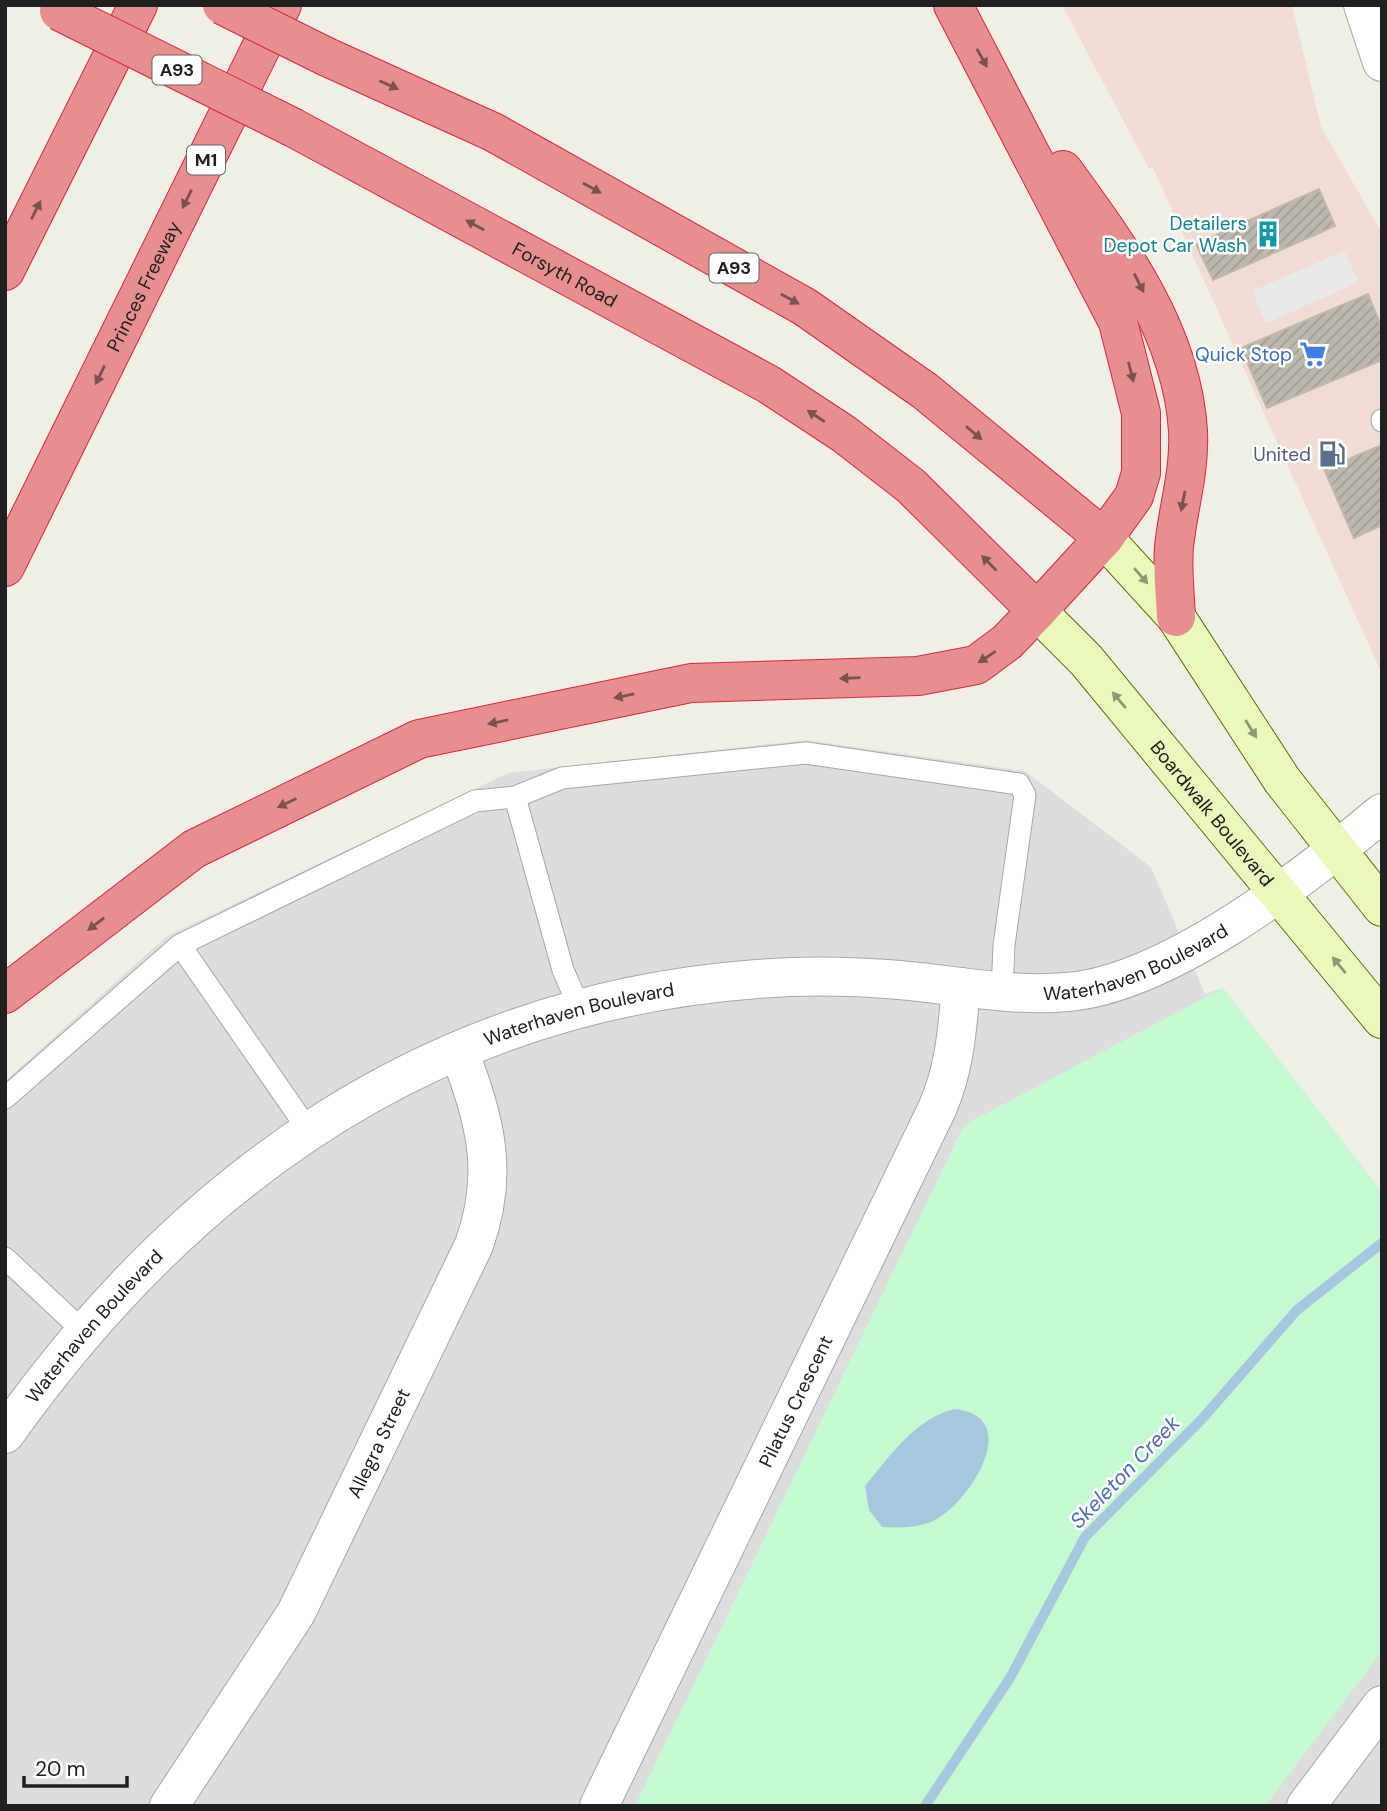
<svg xmlns="http://www.w3.org/2000/svg" width="1387" height="1811" font-family="'DM Sans',sans-serif">
<style>
.residential{fill:#dedddd}
.commercial{fill:#f1dcd5}
.park{fill:#c4f9d2}
.parking{fill:#e8e8e8}
.water{fill:#a7c7de}
.lines{fill:none;stroke-linecap:round;stroke-linejoin:round}
.stream{stroke:#a7c7de;stroke-width:10}
.building{fill:url(#building-hatch);stroke:#c2b8a8;stroke-width:2}
.lane-casing{stroke:#a7a7a7;stroke-width:23}
.street-casing{stroke:#a7a7a7;stroke-width:40}
.secondary-casing{stroke:#567805;stroke-width:40}
.highway-casing{stroke:#db2642;stroke-width:40}
.lane{stroke:#fff;stroke-width:21}
.street{stroke:#fff;stroke-width:38}
.secondary{stroke:#eaf9bb;stroke-width:38}
.highway{stroke:#e78f8e;stroke-width:38}
.highway-bridge-casing{stroke:#db2642;stroke-width:40;stroke-linecap:butt}
.highway-bridge{stroke:#e78f8e;stroke-width:38}
.oneway{fill:#7a5252}
.oneway2{fill:#8f9775}
.labels{text-anchor:middle;dominant-baseline:central;stroke-width:5;stroke-linejoin:round;paint-order:stroke}
.shield{fill:#fff;stroke:#636363;stroke-width:2}
.shield-label{font-size:18px;font-weight:bold;fill:#202020}
.culture-label{font-size:19px;fill:#0d838f;stroke:#fff;text-anchor:end}
.street-label{font-size:19px;fill:#202020;stroke:#fff}
.shop-label{font-size:19px;fill:#366cbe;stroke:#fff;text-anchor:end}
.service-label{font-size:19px;fill:#4e5e75;stroke:#fff;text-anchor:end}
.water-label{font-size:21px;font-style:italic;fill:#4b6ab0;stroke:#fff}
</style>
<defs>
<pattern id="building-hatch" width="6" height="6" patternUnits="userSpaceOnUse" patternTransform="scale(1.75)"><rect width="6" height="6" fill="#bdb8af"/><path d="M-1 1l2-2M0 6l6-6M5 7l2-2" fill="none" stroke="#a29e96"/></pattern>
</defs>
<rect width="100%" height="100%" fill="#f0efe6"/>
<polygon class="residential" points="806,740 1025,771 1151,867 1205,994 1223,988 1382,1192 1382,1806 5,1806 5,1081 167,936 508,773"/>
<polygon class="commercial" points="1062,5 1292,5 1321,127 1382,233 1382,674 1153,168 1149,169"/>
<polygon class="park" points="1223,988 1382,1192 1382,1651 1265,1806 635,1806 964,1125"/>
<polygon class="parking" points="1344,251 1359,282 1266,323 1252,291"/>
<path class="water" d="M954 1409C1025 1416 970 1502 935 1520 919 1528 900 1528 882 1527L869 1510 865 1486C890 1456 915 1419 954 1409Z"/>
<g class="lines">
<polyline class="stream" points="925,1806 1010,1678 1085,1537 1202,1419 1297,1310 1382,1243"/>
</g>
<g class="building">
<polygon points="1319,189 1335,226 1213,280 1196,244"/>
<polygon points="1368,294 1382,328 1382,360 1267,408 1241,348"/>
<polygon points="1382,445 1382,525 1354,538 1324,469"/>
</g>
<g class="lines">
<g class="lane-casing">
<g id="lane">
<polyline points="1382,420 1382,421"/>
<polyline points="515,797 563,970 580,1009"/>
<polyline points="180,945 309,1131"/>
<polyline points="5,1098 180,945 475,801 515,797 562,778 806,753 1019,784 1025,795 1004,945 1002,990"/>
<polyline points="5,1258 83,1331"/>
</g>
</g>
<g class="street-casing">
<g id="street">
<polyline points="1363,5 1382,62"/>
<path id="s1" d="M5 1434C189 1175 434 1003 757 979 805 975 853 976 900 980 955 985 1012 997 1067 992 1168 984 1305 877 1382 813"/>
<path id="s2" d="M169 1806 296 1613 474 1245C500 1172 485 1121 459 1051"/>
<path id="s3" d="M599 1806 937 1109C955 1068 957 1031 961 987"/>
<polyline points="1306,1806 1382,1705"/>
</g>
</g>
<g class="secondary-casing">
<g id="secondary">
<polyline points="1104,538 1176,617 1282,780 1382,907"/>
<path id="s4" d="M1037 611 1086 660 1382 1019"/>
</g>
</g>
<g class="highway-casing">
<g id="highway">
<polyline points="327,57 493,132 805,307 925,391 1104,538"/>
<path id="s5" d="M294 128 768 384 844 434 911 486 1037 611"/>
<path d="M1063 170C1119 247 1182 331 1188 431 1190 473 1178 507 1174 547 1172 570 1175 594 1176 617"/>
<polyline points="5,271 138,5"/>
<path id="s6" d="M5 567 282 5"/>
<polyline points="5,994 194,849 419,739 691,683 918,676 976,665 1007,642 1037,611 1104,538 1134,496 1141,473 1141,413 1118,322 953,5"/>
</g>
</g>
<use href="#lane" class="lane"/>
<use href="#street" class="street"/>
<use href="#secondary" class="secondary"/>
<use href="#highway" class="highway"/>
<g class="highway-bridge-casing">
<g id="highway-bridge">
<polyline points="222,5 327,57"/>
<polyline points="59,11 294,128"/>
</g>
</g>
<use href="#highway-bridge" class="highway-bridge"/>
</g>
<defs><path id="oneway-solid" d="M-6-.8H1V-3.2L6.5 0L1 3.2V.8H-6Z" transform="scale(1.75)"/></defs>
<g class="oneway">
<use href="#oneway-solid" transform="translate(982 58) rotate(61)"/>
<use href="#oneway-solid" transform="translate(389 85) rotate(24)"/>
<use href="#oneway-solid" transform="translate(592 188) rotate(29)"/>
<use href="#oneway-solid" transform="translate(187 199) rotate(116)"/>
<use href="#oneway-solid" transform="translate(36 210) rotate(-63)"/>
<use href="#oneway-solid" transform="translate(475 225) rotate(-152)"/>
<use href="#oneway-solid" transform="translate(1139 283) rotate(63)"/>
<use href="#oneway-solid" transform="translate(790 299) rotate(29)"/>
<use href="#oneway-solid" transform="translate(1131 372) rotate(76)"/>
<use href="#oneway-solid" transform="translate(100 375) rotate(116)"/>
<use href="#oneway-solid" transform="translate(816 416) rotate(-147)"/>
<use href="#oneway-solid" transform="translate(974 433) rotate(40)"/>
<use href="#oneway-solid" transform="translate(1183 501) rotate(101)"/>
<use href="#oneway-solid" transform="translate(989 563) rotate(-135)"/>
<use href="#oneway-solid" transform="translate(987 657) rotate(146)"/>
<use href="#oneway-solid" transform="translate(850 678) rotate(178)"/>
<use href="#oneway-solid" transform="translate(624 696) rotate(168)"/>
<use href="#oneway-solid" transform="translate(498 722) rotate(169)"/>
<use href="#oneway-solid" transform="translate(287 803) rotate(154)"/>
<use href="#oneway-solid" transform="translate(96 924) rotate(142)"/>
</g>
<g class="oneway2">
<use href="#oneway-solid" transform="translate(1141 576) rotate(49)"/>
<use href="#oneway-solid" transform="translate(1119 700) rotate(-130)"/>
<use href="#oneway-solid" transform="translate(1251 729) rotate(58)"/>
<use href="#oneway-solid" transform="translate(1339 965) rotate(-129)"/>
</g>
<defs>
<g id="building-bare" transform="scale(2.1)"><path d="M-4-6H4V6H1V3H-1V6H-4ZM-2.5-4.3h1.7v1.8h-1.7ZM.8-4.3h1.7v1.8H.8ZM-2.5-1h1.7V.8h-1.7ZM.8-1h1.7V.8H.8Z" fill="#0f9aa8" stroke="#fff" stroke-width="2.5" paint-order="stroke"/></g>
<g id="supermarket-bare" transform="scale(2.1)"><path d="M-6-5.5h2.5l.6 2H6L4.5 2H-2.5L-4.4-4H-6ZM-1.5 3.2a1.3 1.3 0 1 0 .1 0ZM3 3.2a1.3 1.3 0 1 0 .1 0Z" fill="#3f7fe0" stroke="#fff" stroke-width="2.5" paint-order="stroke"/></g>
<g id="fuel-bare" transform="scale(2.1)"><path d="M-5.5-6h7V0h2V4h1.3V-2.5L3-4.5l.8-.8L6-3V5H2.5V1h-1V6h-7ZM-4.2-4.7v3.2H.2V-4.7Z" fill="#5c6f8a" stroke="#fff" stroke-width="2.5" paint-order="stroke"/></g>
</defs>
<g fill-rule="evenodd">
<use href="#building-bare" x="1268" y="234"/>
<use href="#supermarket-bare" x="1313" y="354"/>
<use href="#fuel-bare" x="1332" y="454"/>
</g>
<g class="labels">
<g class="shield">
<rect x="152.5" y="55.5" width="49" height="29" rx="5"/>
<rect x="187" y="145.5" width="38" height="29" rx="5"/>
<rect x="709.5" y="253.5" width="49" height="29" rx="5"/>
</g>
<g class="shield-label">
<text x="177" y="70">A93</text>
<text x="206" y="160">M1</text>
<text x="734" y="268">A93</text>
</g>
<g class="culture-label">
<text x="1247" y="223">Detailers<tspan x="1247" dy="22">Depot Car Wash</tspan></text>
</g>
<g class="street-label">
<text stroke="none"><textPath href="#s5" startOffset="308">Forsyth Road</textPath></text>
<text stroke="none"><textPath href="#s6" startOffset="313">Princes Freeway</textPath></text>
<text stroke="none"><textPath href="#s4" startOffset="268">Boardwalk Boulevard</textPath></text>
<text stroke="none"><textPath href="#s1" startOffset="1295">Waterhaven Boulevard</textPath></text>
<text stroke="none"><textPath href="#s1" startOffset="728">Waterhaven Boulevard</textPath></text>
<text stroke="none"><textPath href="#s1" startOffset="140">Waterhaven Boulevard</textPath></text>
<text stroke="none"><textPath href="#s3" startOffset="450">Pilatus Crescent</textPath></text>
<text stroke="none"><textPath href="#s2" startOffset="420">Allegra Street</textPath></text>
</g>
<g class="shop-label">
<text x="1292" y="354">Quick Stop</text>
</g>
<g class="service-label">
<text x="1311" y="454">United</text>
</g>
<g class="water-label">
<text transform="translate(1125 1472) rotate(-46)">Skeleton Creek</text>
</g>
</g>
<rect width="1387" height="1811" fill="none" stroke="#202020" stroke-width="14"/>
<path d="M24 1776v10h103v-10" fill="none" stroke="#202020" stroke-width="3.5"/>
<text x="35" y="1776" font-size="21" fill="#202020" stroke="#ffffff" stroke-width="5" paint-order="stroke">20 m</text>
</svg>
